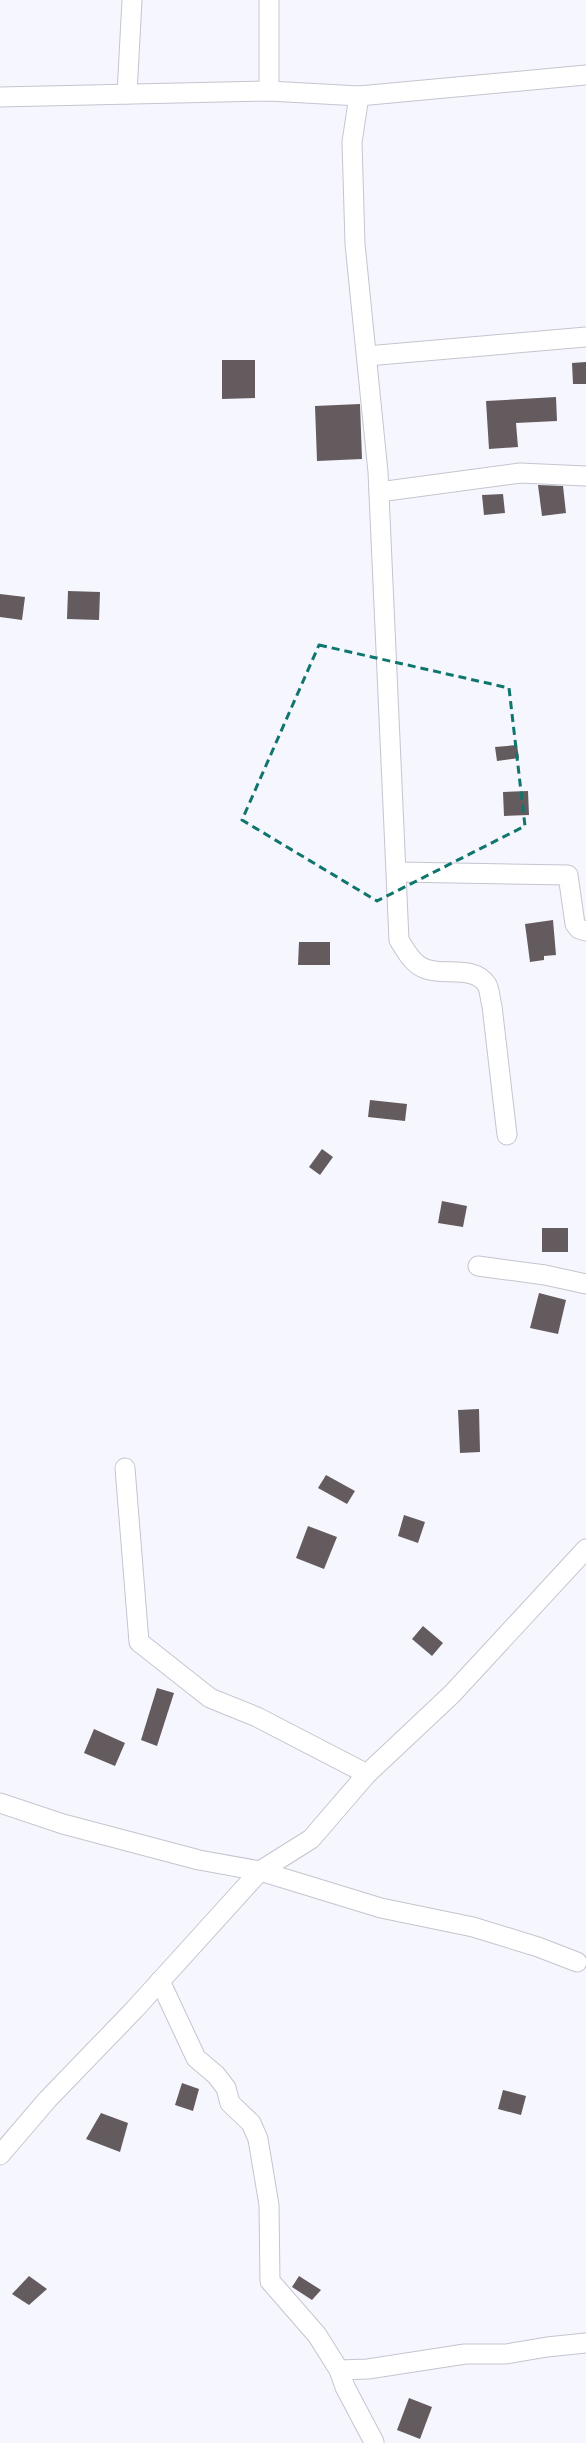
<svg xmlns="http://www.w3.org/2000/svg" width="586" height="2443" font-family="Cabin,sans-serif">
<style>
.building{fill:#645b5f}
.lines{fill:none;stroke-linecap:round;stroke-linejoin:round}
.minor-casing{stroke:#c4c5ce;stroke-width:21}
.minor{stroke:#fff;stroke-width:19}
.marked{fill:none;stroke:#0f766e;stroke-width:3;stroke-dasharray:8 5;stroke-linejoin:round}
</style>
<rect width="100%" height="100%" fill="#f6f6fe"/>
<g class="building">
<polygon points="222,360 255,360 255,398 222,399"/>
<polygon points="586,362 586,384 573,384 572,363"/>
<polygon points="556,397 557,421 516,423 518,447 489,449 486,401"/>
<polygon points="360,404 362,459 317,461 315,406"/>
<polygon points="538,485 563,486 566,513 542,516"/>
<polygon points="503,494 505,513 484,515 482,495"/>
<polygon points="68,591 100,592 99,620 67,619"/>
<polygon points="0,594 25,597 22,620 0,617"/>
<polygon points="517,745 519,758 497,761 495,747"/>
<polygon points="528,791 529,815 504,816 503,792"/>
<polygon points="553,920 556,955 544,956 544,960 530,962 525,924"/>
<polygon points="299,942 330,942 330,965 298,965"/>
<polygon points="370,1100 407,1104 405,1121 368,1117"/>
<polygon points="322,1149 333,1157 320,1175 309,1167"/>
<polygon points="442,1201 467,1206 463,1227 438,1223"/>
<rect x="542" y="1228" width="26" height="24"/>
<polygon points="539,1293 566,1300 558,1334 530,1328"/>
<polygon points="479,1409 480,1452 460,1453 458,1410"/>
<polygon points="326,1475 355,1491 347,1504 318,1488"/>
<polygon points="404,1515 425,1522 418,1543 398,1536"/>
<polygon points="308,1526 337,1537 324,1569 296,1558"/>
<polygon points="423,1626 443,1643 432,1656 412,1639"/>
<polygon points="157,1688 174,1693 157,1746 141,1740"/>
<polygon points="94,1729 125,1743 115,1766 84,1753"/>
<polygon points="182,2083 199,2089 193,2111 175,2105"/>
<polygon points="503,2090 526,2096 521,2115 498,2109"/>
<polygon points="101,2113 128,2123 120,2152 86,2139"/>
<polygon points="29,2276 47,2289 29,2305 12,2294"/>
<polygon points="299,2276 321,2290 312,2300 292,2287"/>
<polygon points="409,2398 432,2407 420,2439 397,2430"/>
</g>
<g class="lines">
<g class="minor-casing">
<g id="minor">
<polyline points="269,0 269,91"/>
<polyline points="127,94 132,0"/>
<path d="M359 96 352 142 355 244 378 472 399 940C406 951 413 965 426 969 444 976 475 965 487 985 490 990 490 1000 492 1006L507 1135"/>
<polyline points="0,97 269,91 359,96 586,75"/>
<polyline points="367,356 586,337"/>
<polyline points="379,492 520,473 586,476"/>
<polyline points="397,872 568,875 575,924 579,929 586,931"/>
<polyline points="478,1266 545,1275 586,1284"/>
<polyline points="125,1468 139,1642 210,1698 257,1717 367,1774"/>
<polyline points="0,1803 63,1824 199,1860 260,1871 381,1908 473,1927 538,1947 577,1962"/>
<polyline points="160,1981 196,2058 216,2075 226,2088 230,2103 251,2123 258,2139 269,2205 270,2281 317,2335 339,2370 368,2369 465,2354 506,2354 547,2347 586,2343"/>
<polyline points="0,2155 48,2099 134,2010 260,1871 311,1839 367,1774 452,1694 586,1549"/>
<polyline points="339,2370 345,2387 374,2442"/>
</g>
</g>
<use href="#minor" class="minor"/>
</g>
<path class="marked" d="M319 645 509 688 525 826 377 901 242 820Z"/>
</svg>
